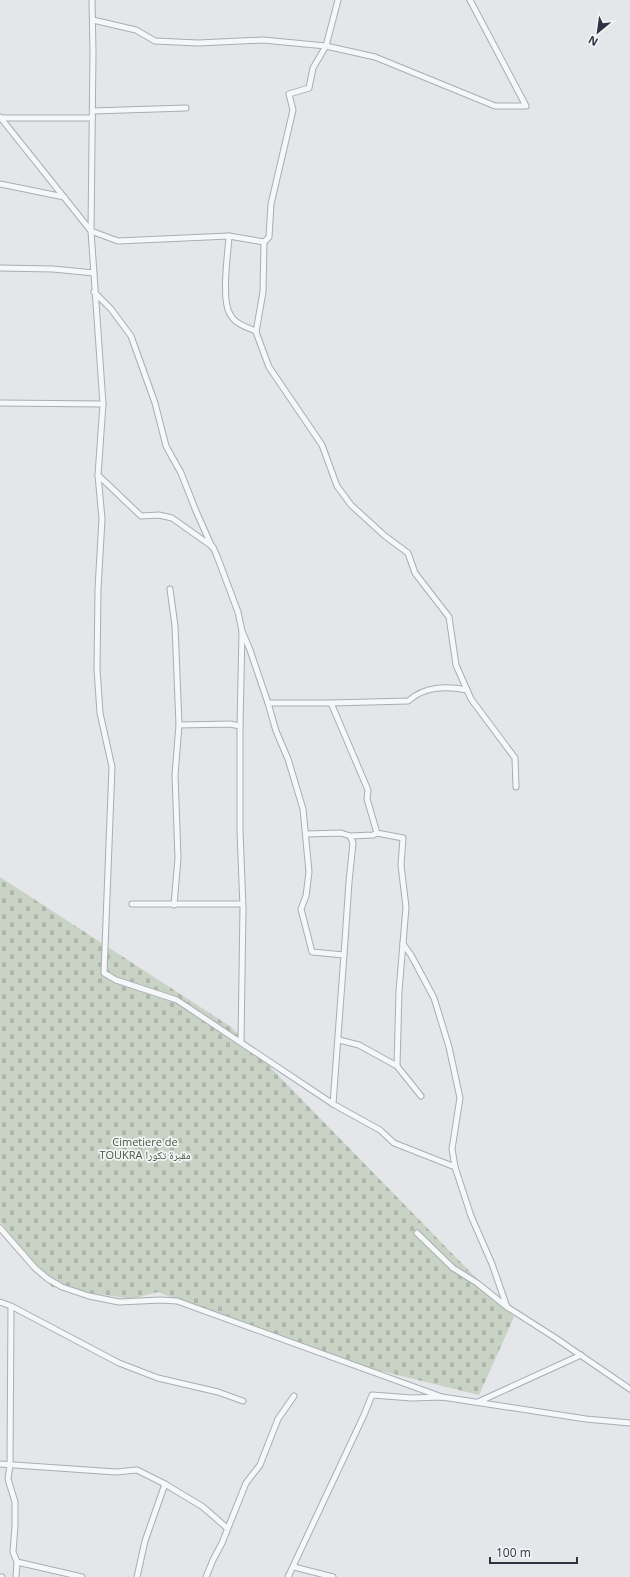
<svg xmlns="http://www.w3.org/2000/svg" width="630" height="1577" font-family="'Open Sans','Noto Naskh Arabic',sans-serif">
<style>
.cemetery{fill:url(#cemetery-stones)}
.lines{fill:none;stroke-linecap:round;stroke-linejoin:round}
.minor-casing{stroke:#a9adb4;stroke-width:7}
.minor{stroke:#f6f7f9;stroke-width:5}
.labels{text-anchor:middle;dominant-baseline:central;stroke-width:3.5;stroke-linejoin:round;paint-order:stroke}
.park-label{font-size:11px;fill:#405b3c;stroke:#f3f5f8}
</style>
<defs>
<pattern id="cemetery-stones" width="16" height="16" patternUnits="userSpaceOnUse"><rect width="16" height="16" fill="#c8d3c6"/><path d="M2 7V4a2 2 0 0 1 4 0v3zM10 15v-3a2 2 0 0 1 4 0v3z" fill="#acb6ab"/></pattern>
</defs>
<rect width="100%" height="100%" fill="#e4e6ea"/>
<polygon class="cemetery" points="0,877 231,1027 514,1317 479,1395 320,1356 158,1292 132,1299 52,1287 0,1222"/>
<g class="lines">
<g class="minor-casing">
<g id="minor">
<polyline points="92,0 93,52 91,231 118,241 229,236 264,242 263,292 256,332 269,367 322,445 337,486 351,505 385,536 408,553 415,573 449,617 456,665 471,699 515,758 516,787"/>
<polyline points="93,20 136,30 155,41 198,43 263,40 326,46 375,57 495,106 526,106 470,0"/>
<polyline points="93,111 186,108"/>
<polyline points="0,117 91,231 103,404 98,475 102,519 98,589 97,669 100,713 112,767 104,973 116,980 177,1000 333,1104"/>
<polyline points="0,118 92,118"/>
<polyline points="0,184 64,197"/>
<path d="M229 236C228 253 221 300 230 314 235 324 246 327 256 331"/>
<polyline points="264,242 269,237 271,204 293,110 289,94 309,88 313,68 326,46 338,0"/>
<polyline points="0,268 53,269 94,273"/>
<polyline points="94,292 111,309 131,336 155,403 166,446 181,473 196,511 212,547"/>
<polyline points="0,403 103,404"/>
<polyline points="98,475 141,516 159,515 172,518 213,547 217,556 238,612 242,631 240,726"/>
<polyline points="170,589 175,626 179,725 175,775 178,858 174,905"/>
<polyline points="242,631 250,650 268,703 331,703 368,790 367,799 377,833 403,838 401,865 406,907 399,991 397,1066"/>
<polyline points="268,703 276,731 288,759 303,809 309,872 306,896 301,909 312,952 344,955 333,1104 380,1130 394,1143 455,1167"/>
<path d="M331 703 408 701C425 686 446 686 467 690"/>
<polyline points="179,725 230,724 240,726 240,831 243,908 241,1042"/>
<polyline points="306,834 341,833 350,836 353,843 349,882 344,955"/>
<polyline points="350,836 373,835 377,833"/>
<polyline points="132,904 242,904"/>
<polyline points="403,944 411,955 434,998 449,1047 460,1098 452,1149 455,1167 471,1216 492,1264 507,1307"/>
<polyline points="339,1040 359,1045 397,1066 421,1096"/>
<polyline points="0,1228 35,1268 48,1279 62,1287 89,1296 119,1302 161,1300 177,1301 442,1397"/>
<polyline points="417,1233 453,1268 477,1283 507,1307 554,1337 630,1389"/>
<polyline points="0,1302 11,1306 119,1363 158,1378 218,1392 243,1401"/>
<polyline points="11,1306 10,1465 8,1479 15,1502 15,1526 13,1552 17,1562 16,1577"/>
<polyline points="478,1402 581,1355"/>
<polyline points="0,1464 116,1472 137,1470 165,1484 203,1507 227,1528"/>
<polyline points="17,1562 82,1577"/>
<polyline points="294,1567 333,1577"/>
<polyline points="0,1577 2,1577"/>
<polyline points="137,1577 145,1541 165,1484"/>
<polyline points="206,1577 213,1560 222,1543 246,1483 260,1465 278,1419 294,1396"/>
<polyline points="288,1577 364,1415 372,1395 412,1398 442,1397 586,1419 630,1423"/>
</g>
</g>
<use href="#minor" class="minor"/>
</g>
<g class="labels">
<g class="park-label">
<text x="145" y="1141">Cimetiere de<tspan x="145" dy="13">TOUKRA مقبرة تكورا</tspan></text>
</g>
</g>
<g transform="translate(598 32) rotate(209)" stroke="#f3f5f8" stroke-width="3" paint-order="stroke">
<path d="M0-3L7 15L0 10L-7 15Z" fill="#2d3341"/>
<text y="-6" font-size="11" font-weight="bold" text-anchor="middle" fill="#2d3341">N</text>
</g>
<path d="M490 1557v6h87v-6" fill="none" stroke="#2d3341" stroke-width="2"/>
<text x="496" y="1557" font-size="12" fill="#2d3341" stroke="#f3f5f8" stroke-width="3" paint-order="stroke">100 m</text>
</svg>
